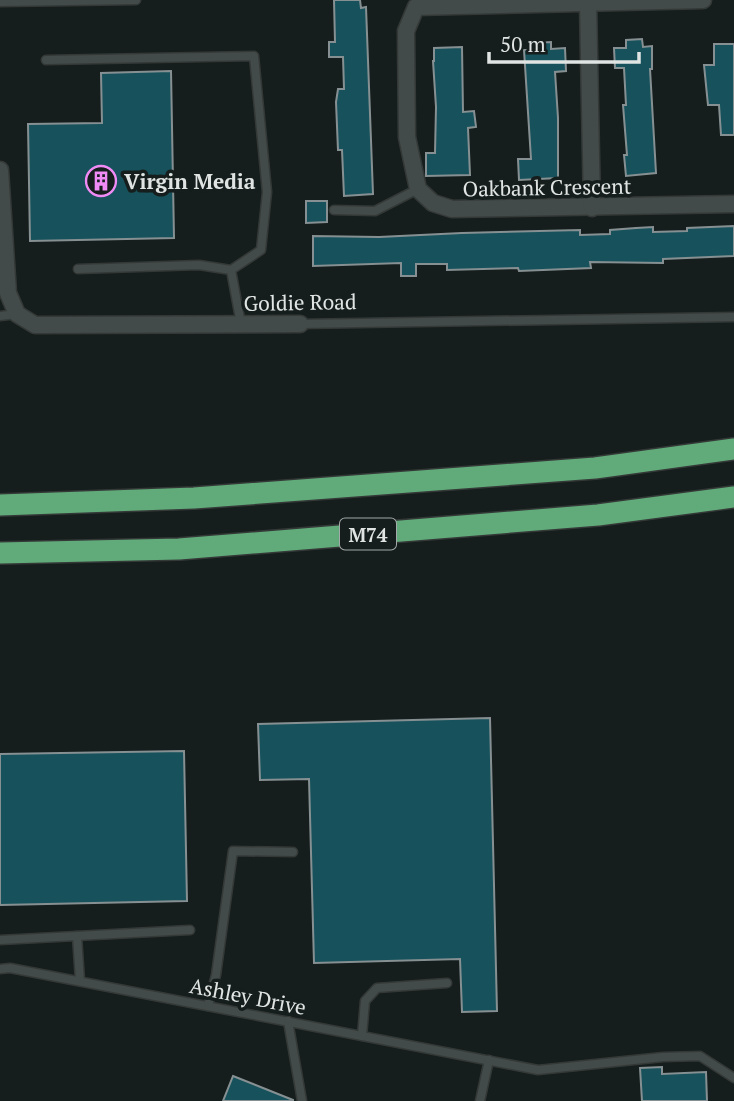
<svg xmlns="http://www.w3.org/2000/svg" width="734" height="1101" font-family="'PT Serif',serif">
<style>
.building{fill:#17525c;stroke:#869092;stroke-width:2}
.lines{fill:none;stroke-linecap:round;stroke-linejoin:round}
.lane-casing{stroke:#343938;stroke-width:11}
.street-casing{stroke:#343938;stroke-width:19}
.highway-casing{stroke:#343938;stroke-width:24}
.lane{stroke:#424b49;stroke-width:8}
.street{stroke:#424b49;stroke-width:16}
.highway{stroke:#60ab79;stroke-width:21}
.labels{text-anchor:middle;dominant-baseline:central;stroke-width:7;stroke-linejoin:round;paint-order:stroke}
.shield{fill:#151e1c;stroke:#a3a9a8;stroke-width:2}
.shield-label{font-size:19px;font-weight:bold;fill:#e0e5e4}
.poi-label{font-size:21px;font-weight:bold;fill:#e0e5e4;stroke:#151e1c;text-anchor:start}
.street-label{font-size:21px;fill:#e0e5e4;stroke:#151e1c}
</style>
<rect width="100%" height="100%" fill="#151e1c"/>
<g class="building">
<polygon points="334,0 360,0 361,8 366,7 373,194 344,196 342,150 338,150 336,102 338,89 344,89 343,57 329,57 329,42 335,42"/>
<polygon points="642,39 643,47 652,46 652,69 650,69 656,173 626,176 624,155 627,155 623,105 626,105 624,68 615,68 614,48 626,48 626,40"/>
<polygon points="551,42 551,49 565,48 566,71 555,72 558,118 558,178 519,180 518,159 531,159 524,50 535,50 535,43"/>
<polygon points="714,44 734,44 734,135 721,135 719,105 708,105 704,65 714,65"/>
<polygon points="462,47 463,112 474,111 476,127 468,128 470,175 426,176 426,153 435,153 436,107 433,61 434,61 434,48"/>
<polygon points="171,71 174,238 30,241 28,124 102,123 101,73"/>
<polygon points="306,201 327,201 327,222 306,223"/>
<polygon points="734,226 734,256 663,259 663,263 590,262 591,268 519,271 518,268 447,270 447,264 416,264 416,276 401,276 401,263 313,266 313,236 379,237 462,233 580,230 580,235 610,234 610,230 636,228 653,227 653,232 687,231 687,228"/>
<polygon points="490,718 497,1011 462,1012 460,959 314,963 309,779 260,780 258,724"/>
<polygon points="184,751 187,901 0,905 0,754"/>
<polygon points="662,1067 662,1074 706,1072 707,1101 642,1101 640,1068"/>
<polygon points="233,1076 293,1100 293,1101 223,1101"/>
</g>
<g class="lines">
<g class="lane-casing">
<g id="lane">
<polyline points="0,2 136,0"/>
<polyline points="46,60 254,56 267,192 261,250 231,270"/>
<polyline points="334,210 375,211 418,189"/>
<polyline points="78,269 199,265 231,270 241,324"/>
<polyline points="0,316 17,314"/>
<polyline points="300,324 734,317"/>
<polyline points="77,936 80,981"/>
<polyline points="0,940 190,930"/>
<polyline points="0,969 10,968 538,1070 663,1057 700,1056 734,1078"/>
<polyline points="208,1006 216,975 233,851 293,852"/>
<polyline points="288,1021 302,1101"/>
<polyline points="362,1036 365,1001 377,988 447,983"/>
<polyline points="480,1101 489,1060"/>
</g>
</g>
<g class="street-casing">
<g id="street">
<polyline points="703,0 416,7 406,31 407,137 418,189 433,203 452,209 734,204"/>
<polyline points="588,3 592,208"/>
<polyline points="0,170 8,293 17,314 35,325 300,324"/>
</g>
</g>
<g class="highway-casing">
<g id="highway">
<polyline points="0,505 194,498 595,468 734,449"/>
<polyline points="0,553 179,549 598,515 734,497"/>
</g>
</g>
<use href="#lane" class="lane"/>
<use href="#street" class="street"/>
<use href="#highway" class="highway"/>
</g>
<defs>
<g id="building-ring" transform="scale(1.575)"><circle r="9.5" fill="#151e1c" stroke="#f08bf6" stroke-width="1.5"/><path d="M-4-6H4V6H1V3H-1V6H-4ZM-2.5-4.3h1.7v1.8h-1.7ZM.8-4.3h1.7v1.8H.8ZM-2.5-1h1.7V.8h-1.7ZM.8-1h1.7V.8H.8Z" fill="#f08bf6"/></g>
</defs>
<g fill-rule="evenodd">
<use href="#building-ring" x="101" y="181"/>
</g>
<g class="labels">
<rect class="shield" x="340" y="518.5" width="56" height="31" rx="5"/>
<g class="shield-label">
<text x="368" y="534">M74</text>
</g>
<g class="poi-label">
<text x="124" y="181">Virgin Media</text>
</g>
<g class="street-label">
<text transform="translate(547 187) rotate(-1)">Oakbank Crescent</text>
<text transform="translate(300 302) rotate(-1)">Goldie Road</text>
<text transform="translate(248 996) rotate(11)">Ashley Drive</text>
</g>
</g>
<path d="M489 52v10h150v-10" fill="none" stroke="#e0e5e4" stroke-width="3.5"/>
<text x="500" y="52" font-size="21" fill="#e0e5e4" stroke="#151e1c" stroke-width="5" paint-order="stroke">50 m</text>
</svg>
